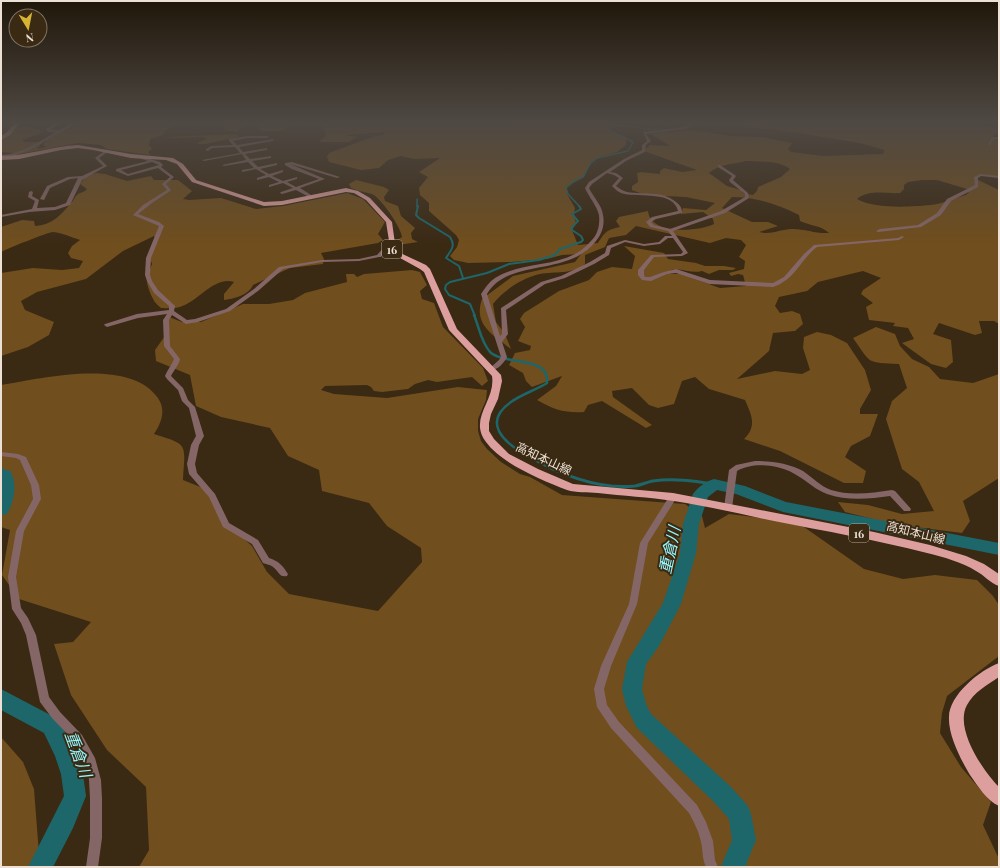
<svg xmlns="http://www.w3.org/2000/svg" width="1000" height="868" font-family="'Playfair Display','Noto Sans JP',serif">
<style>
.green{fill:#704e1d;fill-rule:evenodd}
.lines{fill:none;stroke-linecap:round;stroke-linejoin:round}
.stream-far3{stroke:#1d676b;stroke-width:1.5}
.stream-far2{stroke:#1d676b;stroke-width:2}
.stream-far1{stroke:#1d676b;stroke-width:2.5}
.stream{stroke:#1d676b;stroke-width:3}
.river{fill:#1d676b;fill-rule:evenodd}
.minor{fill:#856666;fill-rule:evenodd}
.primary{fill:#dd9f9e;fill-rule:evenodd}
.labels{text-anchor:middle;dominant-baseline:central;stroke-width:4;stroke-linejoin:round;paint-order:stroke}
.shield{fill:#3a2913;stroke:#b7aa9a;stroke-width:1}
.shield-label{font-size:11px;font-weight:bold;fill:#ece1d4}
.street-label{font-size:12px;fill:#ece1d4;stroke:#3a2913}
.near-water-label{font-size:16px;font-style:italic;fill:#94f7fd;stroke:#3a2913}
</style>
<rect width="100%" height="100%" fill="#3a2913"/>
<g class="green">
<polygon points="77,123 178,123 165,131 163,135 150,139 149,145 152,149 148,152 150,155 107,149 101,145 78,143 14,155 14,153 1,152 1,140 20,126 38,129 44,132 22,140 24,142 40,142 42,143 37,149 46,147 43,145 44,143 56,134 71,129"/>
<path d="M225 123H300C282 130 280 133 260 130L259 127C251 124 242 126 236 132L226 130 224 128Z"/>
<path d="M303 123H432L428 125 435 123H629L611 125 608 129 613 133 626 137V145L617 152 596 158 591 162 584 177 567 186V194L575 208 574 214 576 224 572 230 578 245 598 243C605 232 606 230 620 227L616 221 619 217 648 211C650 235 698 232 714 224L713 219 703 212 681 214 683 208 706 210 715 203 686 197 645 195 632 190V186L638 182 637 173 641 172 660 174V171L664 168 682 172 697 170 644 151 650 145 670 146 651 134 691 130 732 136 763 137 792 143 788 149 791 152 823 156 883 154 885 150 860 143 785 131 749 127 705 126 691 123H969L999 129V133L993 135V138L999 139V177L985 175 976 177 978 180 999 190V324L994 321H979L982 333 975 335 939 323 933 334 951 340 953 362 946 368 931 364 902 343 914 339 908 328 893 326 895 323 869 320 866 307 873 303 861 294 863 290 881 278 863 271 818 282 807 291 779 297 775 306 780 313 792 311 800 314 803 324 795 331 773 333 769 351 737 379 775 371 802 374 810 370 803 348 804 337 817 332 831 335 847 343 865 370 871 390 860 409V414H878L870 436 851 446 845 457 866 471 863 483H844L780 451 744 439C757 426 752 416 745 400L709 389 695 377 682 381 674 404 658 408 649 405 632 388 612 391 613 397 652 425 646 428 602 401 588 405 584 412C565 413 554 410 537 400L556 386 562 376 532 387 526 381 523 373 509 365 515 353 530 350 531 346 518 341 525 327 520 319 524 313 559 291 589 280 597 272 612 267 632 269 635 256 624 246 664 253 668 259 696 263 705 266H724L736 268 733 270H719L709 274 702 271C692 274 682 268 671 270L670 274H680L720 288 746 286 743 275 738 274 731 276 729 273 744 269 745 261 739 257 746 245 741 240 726 238 710 243 636 226 626 235 609 238 605 247 585 255V264C572 275 555 271 540 274 522 278 504 290 493 304L496 322 505 334 511 349C493 335 473 325 482 299L513 276 575 262 581 254 562 255 547 259 511 262 468 263 454 260 450 256 457 247 459 240 456 235 429 211V203L420 195 419 188 428 177 419 172 440 158 414 159 401 156 388 160 379 168 361 170 329 162 327 157 329 153 372 137 384 135V132L345 135 357 137 349 142H321L320 140 325 137 326 133 322 127 304 125ZM746 161C759 162 779 160 790 169L781 177 758 187 757 191 753 195 743 193 741 190 727 186 709 173C719 164 734 164 746 161ZM922 180H937L967 189 969 192 966 195C955 198 942 204 930 205 911 207 874 209 857 199 869 189 886 194 900 193L904 189V185L908 182ZM732 197C756 197 777 204 799 215L800 221C810 226 821 225 829 233 816 234 803 228 790 229 779 230 770 235 759 232L778 226 768 222H752L722 208Z"/>
<polygon points="239,134 237,135 239,137 205,144 198,144 197,143 207,139 205,137 178,138 163,137"/>
<path d="M97 173 105 174 127 181 151 176 154 180H178L192 191 183 199 189 200 221 198 256 209 283 206 347 193 363 199 385 222 378 234 383 240 378 243 321 253 324 259 323 264 290 268 253 285C249 295 233 299 224 300V294L234 282C214 276 198 302 180 307 174 309 166 308 161 308 155 303 154 301 151 295 145 279 146 280 152 264L150 258 156 240 154 236 123 251 86 279 37 292 21 301 25 310 54 322 49 335 28 347 1 356V273L33 268 62 270 79 268 83 261 71 258 68 253 72 246 80 240C71 237 63 233 53 232 48 232 7 249 1 252V227L22 220 34 221 35 226C52 225 61 215 71 203 73 201 75 197 77 195 80 192 84 193 87 189L80 184 87 175Z"/>
<path d="M356 180 384 187 389 190 384 197 385 201 398 206 401 216 415 228 411 233 412 239 418 242 398 245 395 242 402 237C401 227 381 198 372 194 365 192 358 191 351 188L349 184Z"/>
<path d="M412 270 420 272 427 285 420 291 422 299 434 303 443 327 483 368 488 381 482 386 472 377 437 382 428 380 415 384 408 389 382 392 374 391 371 387 367 385 325 386 321 390 334 394 387 398 458 387 487 390 486 400 478 419V431L481 441 487 449 501 462 520 474 530 477 562 495 685 504 702 516 705 528 729 514 771 519 804 527 864 569 903 579 935 575 977 580 993 596 999 605V656L947 696 942 713 940 733 961 767 991 802 983 825 999 859V867H139L149 850 146 787 107 750 71 695 54 644 73 642 91 622 19 599 2 575 10 530 1 527V385C42 378 130 357 158 398 166 410 162 422 154 434 189 445 185 443 183 480L213 492 224 521 252 546 267 572 289 594 378 611 422 562 421 548 387 526 369 503 322 491 319 470 288 456 270 428 221 417 196 406 190 375 156 361 155 350 167 333 169 317 182 322H201L243 304H269L293 300 305 293 347 282 346 274H354L357 277 364 274Z"/>
<path d="M876 327 895 334 900 346 912 359 929 367 940 379 973 383 999 374V478L963 501 970 521 962 533 892 524 845 512 838 502 868 505 902 514 934 511 919 482 902 469 886 419 892 401 907 388 899 364C866 362 872 365 853 338Z"/>
<polygon points="1,737 23,762 34,789 39,854 33,867 1,867"/>
</g>
<g class="lines">
<g class="stream-far3">
<polyline points="417,199 417,207"/>
<path d="M580 207 568 194 566 188 573 182 583 177 590 164 597 158 628 151 633 142 613 132 608 127C630 120 654 139 673 123"/>
</g>
<g class="stream-far2">
<path d="M418 206 416 215 419 218 450 237C456 246 451 250 446 258L459 266 463 278"/>
<polyline points="475,316 470,304 449,295 445,289 446,285 450,282 487,273 509,264 539,260 555,255 560,249 581,242 583,240 581,236 572,230 572,227 578,221 572,214 581,209 579,206"/>
</g>
<path class="stream-far1" d="M474 315C479 327 481 342 490 352 505 366 550 355 547 383 536 390 522 394 511 402 481 423 505 443 526 455"/>
<path class="stream" d="M525 454C556 473 597 490 635 486 641 485 647 482 653 481 673 478 694 481 714 484"/>
<g class="river">
<path d="M1 468 10 471C18 483 14 502 7 514L1 515Z"/>
<path d="M714 479 745 486 786 502 999 543V555L783 512 736 494 717 490 708 497 699 524 696 553 681 604 659 646 646 664 642 689 646 704 651 714 730 786 748 806 751 814 756 840 745 867H721L732 840 729 819 714 802 637 728 626 706 622 689 627 662 663 603 680 553 683 524 693 494C698 487 706 481 714 479Z"/>
<polygon points="1,689 58,719 73,746 83,774 86,796 73,828 53,867 28,867 64,796 61,774 55,756 44,733 1,710"/>
</g>
<g class="minor">
<path d="M56 123H61L50 130H60L72 123H76C70 129 63 131 56 135 38 145 23 156 1 157V155C22 154 38 142 56 132H48L46 129Z"/>
<path d="M690 123H695L686 129 646 134 651 141 646 145 645 152 626 161 610 172 616 173 623 178 616 186C620 189 623 191 627 192 644 195 662 190 676 202 680 205 682 208 682 213L656 219 651 222 654 225 670 229 721 211 745 197V194L730 182 729 180 732 176 718 167V165H720L735 175 736 176 733 180 734 181 748 193 749 198 725 213 673 231 688 253 682 256 654 257 644 270V275L645 277H650L664 272 676 269 710 280 773 283 784 277 804 254 814 245 898 238 902 236 904 237 899 240 817 247C800 260 795 280 773 287L709 284 676 273 667 274 651 281 642 280 638 275V270L651 255 681 254 683 252 673 238H668L660 244 644 246 625 242 611 248 609 255 594 264 565 278 545 284 506 310 508 334 502 342 507 357C504 363 497 371 490 370L489 369 490 368 499 360 501 357 481 294C485 288 489 282 495 278 525 259 567 270 591 241 598 234 600 225 599 215 597 206 589 197 585 188L589 182 624 159 642 150V145L647 141 643 132 685 127ZM607 173 614 175 619 178 612 186C616 190 619 193 625 194 639 197 674 191 678 211L652 217 646 222 650 227 668 231 672 236H665L659 242 644 244 625 240 607 246 605 253 590 262 561 276 541 282 501 308 502 334 500 336 487 294C509 257 567 278 596 241 602 234 605 224 603 215 602 205 593 197 589 188L592 184Z"/>
<polygon points="247,136 267,136 269,137 267,138 247,138 233,141 237,145 274,139 273,141 239,147 243,152 267,148 267,150 245,154 250,159 271,156 271,158 252,161 258,167 277,163 277,165 260,169 269,174 283,170 283,172 272,176 283,181 297,177 297,179 287,182 296,187 319,179 292,169 285,165 285,163 292,162 340,177 337,178 290,164 325,179 300,188 311,195 311,197 309,197 296,190 282,194 280,193 281,192 293,188 283,183 269,187 269,185 279,182 269,177 257,180 257,178 266,175 256,169 242,172 242,170 254,168 248,162 224,166 222,165 246,160 242,154 204,161 202,160 240,153 235,147 212,148 208,151 205,150 211,146 233,145 229,141 229,139"/>
<polygon points="992,137 999,137 999,139 994,139 990,145 988,145"/>
<polygon points="106,150 109,151 99,158 107,166 82,180 70,205 55,210 29,212 1,217 1,215 32,209 35,201 28,197 29,192 31,191 33,192 32,196 39,200 37,208 55,207 66,203 78,178 70,179 50,188 44,200 40,199 47,186 68,177 82,176 103,166 95,158"/>
<path d="M137 155 160 162 163 165 161 167 174 177 166 184 171 190 170 191 152 203 138 214 159 222 164 226 151 258 150 275 152 281 158 290 175 306 174 311 187 320 195 319 226 309 254 289 279 267 322 260 359 259 377 255 389 242 393 243 381 257H379L359 261 322 262 283 269 258 291 230 311 198 322 186 324 172 315 169 320 170 346 180 359C179 365 174 370 171 376L183 388 188 400 195 407 204 436 199 445 195 464 197 473 215 494 229 523 258 540 269 558C279 561 283 566 288 574L287 576C279 578 279 571 273 567 271 565 266 564 263 563L252 544 223 527 209 497 189 474 187 464 191 445 196 436 189 408 182 401 178 390 167 379 165 376C167 370 172 365 174 359L164 346 163 320 167 314 138 318 107 327 104 325 105 324 137 314 169 310V306L154 293 147 281 145 275 146 258 159 226 133 215 143 205 167 190 162 184 170 177 158 168 128 176 116 171V169L148 161 136 157 135 156ZM152 162 159 165 128 174 121 170Z"/>
<polygon points="980,174 999,176 999,178 981,176 978,178 978,187 951,201 941,215 921,227 878,232 876,231 880,229 918,225 937,213 947,199 975,185 974,177"/>
<polygon points="1,452 18,454 26,457 39,485 41,499 24,531 16,577 21,608 28,618 36,635 49,697 60,712 82,735 95,758 101,780 102,798 102,838 98,867 86,867 90,838 90,798 89,780 85,760 74,741 52,718 40,702 26,635 21,623 12,609 8,577 16,531 33,499 31,485 20,460 16,458 1,456"/>
<path d="M755 461C771 461 789 463 803 471 812 477 820 486 831 490 850 496 872 493 892 490L895 491 911 509 910 511H904L890 496C869 499 847 501 827 494 816 490 808 482 798 476 782 465 754 461 737 471L732 508 731 510H725L724 508 729 470 736 465Z"/>
<path d="M673 494 676 495 677 497 648 543 637 604 611 666 604 689 607 705 619 722 697 805 706 822 713 841 715 860 718 867H706C702 859 703 851 701 842 699 832 694 822 689 813L611 728 597 707 594 689 601 666 629 604 640 543 670 495Z"/>
</g>
<g class="primary">
<polygon points="15,123 20,123 10,135 1,140 1,136 6,133"/>
<path d="M78 145 131 154 173 158 183 164 196 180 264 202 282 201 346 188 358 191 370 198 392 222 396 251 426 265 430 269 457 329 501 375 502 381 498 399 491 414 489 423V431L494 439 509 454 538 469 573 484 673 493 874 532 930 545 966 556 984 564 999 574V586C990 583 984 575 976 571 962 562 943 557 927 553 876 540 825 531 774 521 740 514 707 506 674 501 649 497 623 496 598 493 588 492 576 493 567 490 542 480 502 464 486 442 468 418 496 401 492 376L449 330 424 272 420 269 391 253 386 222 366 200 354 193 346 192 282 205 264 206 192 182 177 164 166 160 131 158 93 150 78 148 61 150 19 159 1 160V156C27 156 52 146 78 145Z"/>
<path d="M999 663V677C987 685 974 692 967 705 954 728 983 771 999 787V806C986 800 978 786 970 775 961 760 948 735 949 717 949 695 980 670 999 663Z"/>
</g>
</g>
<linearGradient id="sky" x2="0" y2="1"><stop stop-color="#20170a"/><stop offset="0.5" stop-color="#4f4944"/><stop offset="1" stop-color="#4f4944" stop-opacity="0"/></linearGradient>
<rect width="1000" height="245" fill="url(#sky)"/>
<g class="labels">
<g class="shield">
<rect x="382" y="240" width="20" height="18" rx="3"/>
<rect x="849" y="524" width="20" height="18" rx="3"/>
</g>
<g class="shield-label">
<text x="392" y="249">16</text>
<text x="859" y="533">16</text>
</g>
<g class="street-label">
<text transform="translate(544 458) rotate(25)">高知本山線</text>
<text transform="translate(916 532) rotate(14)">高知本山線</text>
</g>
<g class="near-water-label">
<text transform="translate(669 550) rotate(-78)">重倉川</text>
<text transform="translate(79 754) rotate(70)">重倉川</text>
</g>
</g>
<rect width="1000" height="868" fill="none" stroke="#ece1d4" stroke-width="4"/>
<g transform="translate(28 28) rotate(170)"><circle r="19" fill="#3a2913" stroke="#817360"/>
<path d="M0-3L7 15L0 10L-7 15Z" fill="#d7b434"/>
<text y="-6" font-size="11" font-weight="bold" text-anchor="middle" fill="#ece1d4">N</text>
</g>
</svg>
